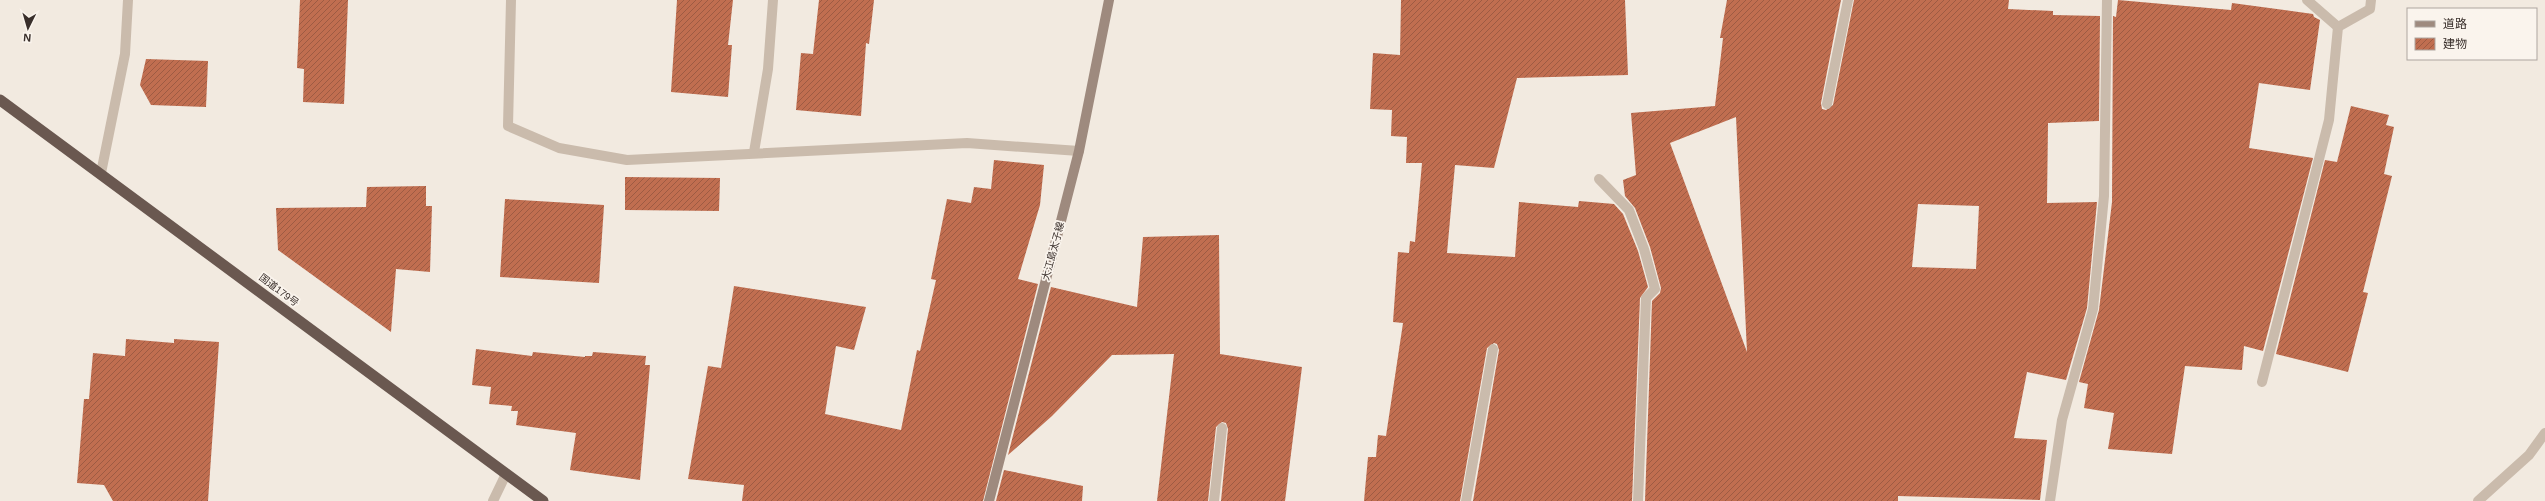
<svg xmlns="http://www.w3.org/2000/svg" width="2545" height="501" font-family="Arial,'Noto Sans JP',sans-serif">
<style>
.building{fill:url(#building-hatch);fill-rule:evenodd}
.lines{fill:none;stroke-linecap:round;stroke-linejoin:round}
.minor{stroke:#cabbac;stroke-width:10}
.secondary{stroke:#9e8a7e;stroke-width:10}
.trunk{stroke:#6a5850;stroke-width:11}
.labels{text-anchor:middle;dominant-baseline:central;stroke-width:3.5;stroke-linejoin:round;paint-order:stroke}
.street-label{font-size:10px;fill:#392f2b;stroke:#faf4ed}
</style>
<defs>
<pattern id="building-hatch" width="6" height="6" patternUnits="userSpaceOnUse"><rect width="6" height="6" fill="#c06e50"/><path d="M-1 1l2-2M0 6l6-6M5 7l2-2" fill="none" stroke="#9d5b43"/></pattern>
</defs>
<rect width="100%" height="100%" fill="#f2eae0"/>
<g class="building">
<polygon points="300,0 348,0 344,104 303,102 304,69 297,68"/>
<polygon points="677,0 733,0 728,45 732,45 728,97 671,92"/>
<polygon points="819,0 874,0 869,44 866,43 861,116 796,110 801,53 813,54"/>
<polygon points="1401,0 1625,0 1628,75 1517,78 1494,168 1455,165 1447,253 1515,257 1519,202 1578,207 1579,201 1614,204 1623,214 1638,251 1648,287 1640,298 1632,501 1473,501 1499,350 1497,344 1494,343 1487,348 1460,501 1364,501 1368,457 1376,457 1378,435 1386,436 1403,323 1393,322 1398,252 1409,253 1410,241 1415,242 1422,163 1406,163 1407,137 1391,136 1392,110 1370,109 1373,53 1400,55"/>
<path d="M1727 0H1841L1821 103 1822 109 1826 110 1833 105 1854 0H2009L2008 9 2053 11V15L2100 16 2099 121 2048 123 2047 203 2097 202 2087 308 2066 380 2027 372 2014 438 2047 440 2040 500 1898 496V501H1645L1652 301 1660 293 1661 288 1650 247 1635 208 1625 196 1623 180 1636 175 1631 113 1715 106 1723 38H1720ZM1736 117 1747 352 1670 143ZM1918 204 1979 206 1976 269 1912 267Z"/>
<polygon points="2118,0 2231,10 2232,3 2313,14 2314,17 2320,20 2310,90 2259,83 2249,148 2313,158 2263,351 2244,346 2242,370 2185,366 2172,454 2108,449 2114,413 2084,408 2088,384 2079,382 2099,310 2112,202 2113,16 2116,17"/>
<polygon points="146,59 208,61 206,107 151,105 140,85"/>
<polygon points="2351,106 2389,115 2386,125 2394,127 2384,174 2392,176 2363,292 2368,293 2348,372 2276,354 2325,160 2337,162"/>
<polygon points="994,160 1044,165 1040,205 1018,279 1038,284 983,501 742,501 744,485 688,479 708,366 721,368 734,286 866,307 854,350 836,346 825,414 901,430 917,350 920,351 936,280 931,279 947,199 971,203 974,187 991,189"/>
<polygon points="625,177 720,178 719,211 625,210"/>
<polygon points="426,186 426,206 432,206 430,272 396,269 391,332 278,250 276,208 366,207 367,187"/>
<polygon points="505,199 604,205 599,283 500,277"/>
<polygon points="1219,235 1220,354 1302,367 1285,501 1221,501 1228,429 1226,423 1222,422 1216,427 1208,501 1157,501 1174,354 1112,355 1052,416 1008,455 1051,287 1137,307 1143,237"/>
<polygon points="126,339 174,343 174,339 219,342 208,501 113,501 104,485 77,483 84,399 89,399 93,353 125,356"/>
<polygon points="476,349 532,356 533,352 585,357 585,356 592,356 593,352 646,356 645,365 650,365 640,480 570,470 576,433 516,425 518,411 511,411 512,406 489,404 491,387 472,385"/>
<polygon points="1004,470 1083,486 1082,501 996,501"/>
</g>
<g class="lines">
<g class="minor">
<polyline points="511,0 508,126 559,148 627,160 967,143 1079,151"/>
<polyline points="2307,0 2338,27"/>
<polyline points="1827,104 1848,0"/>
<polyline points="754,152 768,69 773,0"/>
<polyline points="101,173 125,54 128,0"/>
<polyline points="1599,179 1629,210 1644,249 1655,289 1646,298 1638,501"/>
<polyline points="2262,382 2329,120 2338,27 2370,9 2371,0"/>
<polyline points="493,501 506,474"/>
<polyline points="1214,501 1222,428"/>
<polyline points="1466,501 1493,349"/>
<polyline points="2050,501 2062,420 2093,309 2104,196 2107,0"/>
<polyline points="2478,501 2529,455 2545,433"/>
</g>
<polyline class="secondary" points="989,501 1079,151 1109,0"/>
<polyline class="trunk" points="0,100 543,501"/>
</g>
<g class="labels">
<g class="street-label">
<text transform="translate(1053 251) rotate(-75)">大江島太子線</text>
<text transform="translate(279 290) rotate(37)">国道179号</text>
</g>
</g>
<rect x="2407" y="8" width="130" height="52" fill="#faf4ed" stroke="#ada59f"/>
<rect x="2415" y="21" width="20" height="6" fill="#9e8a7e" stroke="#ada59f"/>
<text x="2443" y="28" font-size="12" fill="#392f2b">道路</text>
<rect x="2415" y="38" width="20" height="12" fill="url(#building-hatch)" stroke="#ada59f"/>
<text x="2443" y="48" font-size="12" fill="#392f2b">建物</text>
<g transform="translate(28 28) rotate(185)" stroke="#faf4ed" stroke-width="3" paint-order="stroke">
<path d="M0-3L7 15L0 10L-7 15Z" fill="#392f2b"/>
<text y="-6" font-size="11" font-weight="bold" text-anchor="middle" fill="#392f2b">N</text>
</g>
</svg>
